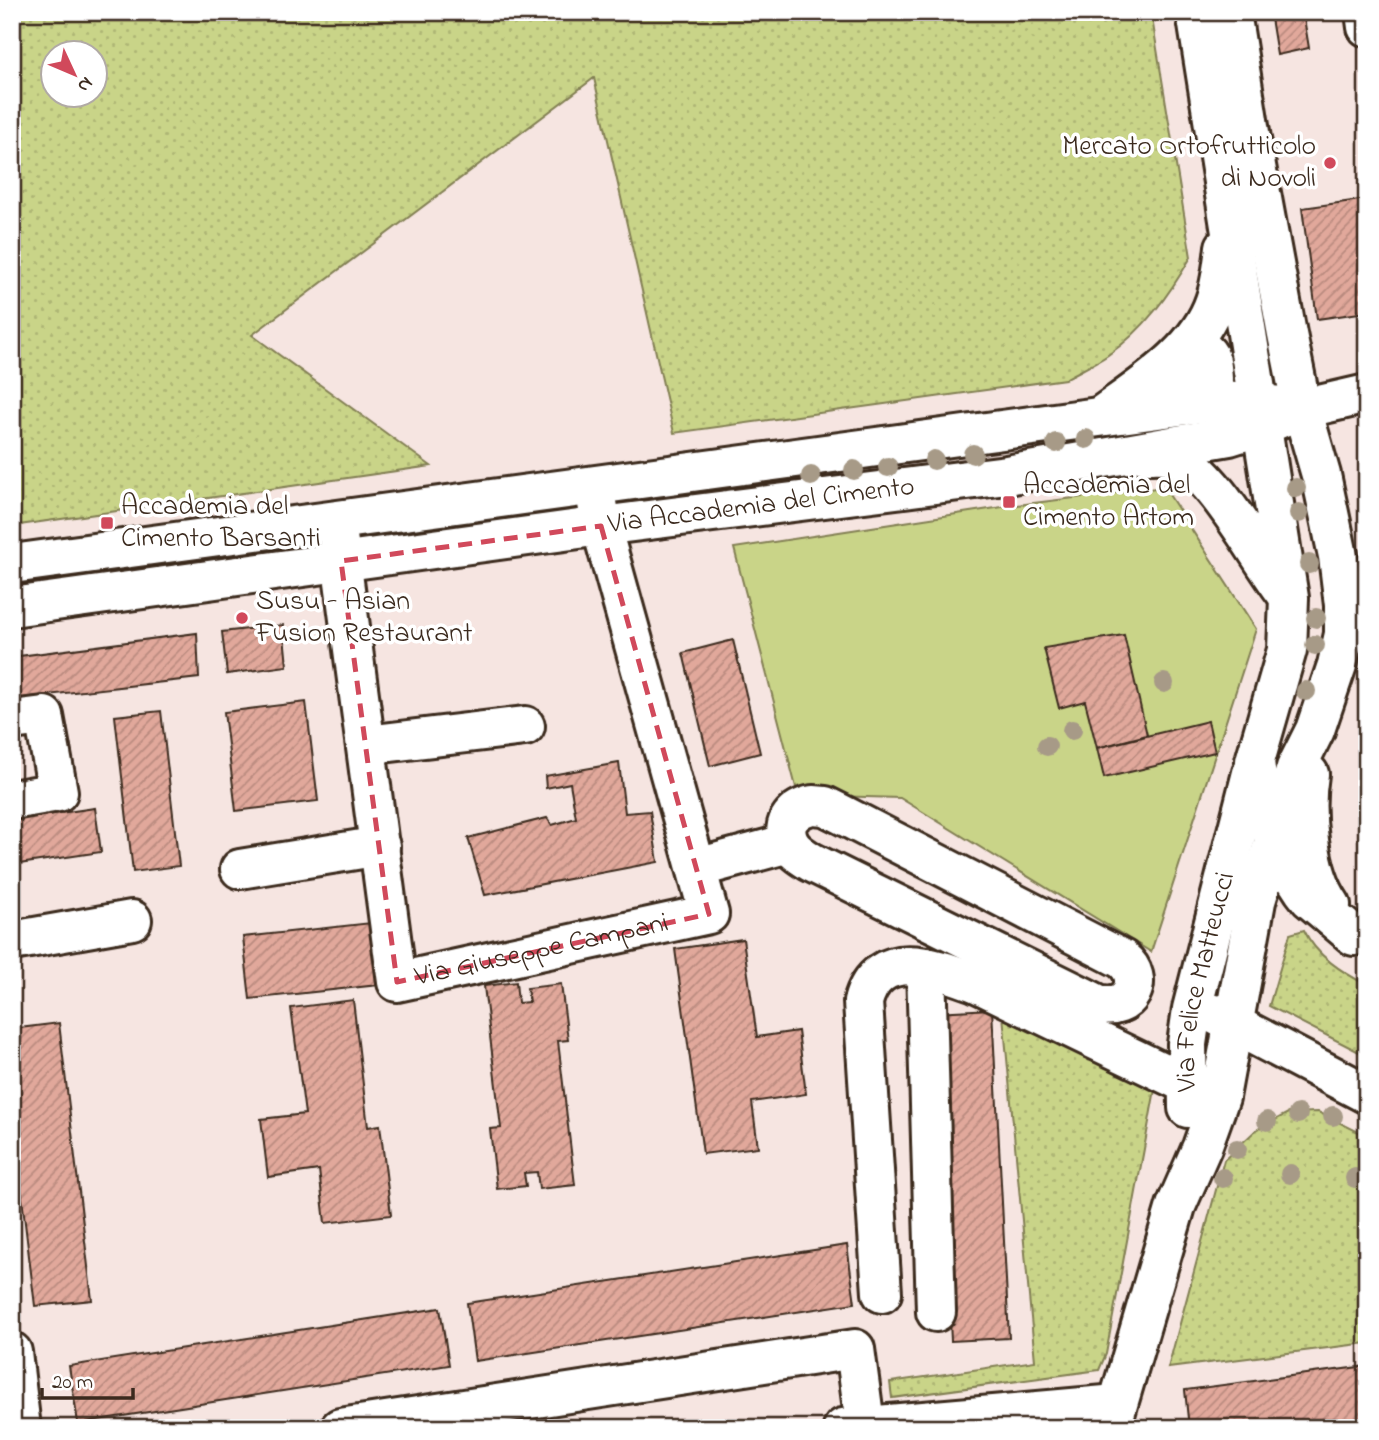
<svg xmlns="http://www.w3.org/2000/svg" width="1379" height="1440" font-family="'Indie Flower',sans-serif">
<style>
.grass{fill:url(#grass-dots);stroke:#827f53;stroke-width:2;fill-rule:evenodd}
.garden{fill:#c9d488;stroke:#827f53;stroke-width:2}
.building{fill:url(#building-hatch);stroke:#3b2a1e;stroke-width:2}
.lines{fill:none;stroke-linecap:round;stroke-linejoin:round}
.minor-casing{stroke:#3b2a1e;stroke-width:44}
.minor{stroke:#fff;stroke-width:38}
.tree{fill:#a79a87}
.marked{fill:none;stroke:#d1495b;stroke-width:5;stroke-dasharray:14 9;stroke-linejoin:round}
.poi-dot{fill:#d1495b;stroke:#fff;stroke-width:2.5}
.labels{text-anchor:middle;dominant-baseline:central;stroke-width:7;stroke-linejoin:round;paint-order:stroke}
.poi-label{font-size:28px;fill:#3b2a1e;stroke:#fff;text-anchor:start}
.street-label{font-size:28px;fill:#3b2a1e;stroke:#fff}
</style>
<defs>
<pattern id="grass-dots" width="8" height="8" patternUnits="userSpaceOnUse" patternTransform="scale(1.75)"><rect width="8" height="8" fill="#c9d488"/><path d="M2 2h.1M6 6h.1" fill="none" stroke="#aeb675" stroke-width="1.8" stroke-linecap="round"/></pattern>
<pattern id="building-hatch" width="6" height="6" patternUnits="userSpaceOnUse" patternTransform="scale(1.75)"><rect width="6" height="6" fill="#e1a89b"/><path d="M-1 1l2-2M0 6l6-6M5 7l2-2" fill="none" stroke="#b8897e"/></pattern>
</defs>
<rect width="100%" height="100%" fill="#f6e5e1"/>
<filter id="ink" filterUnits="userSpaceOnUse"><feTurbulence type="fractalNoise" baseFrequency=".0143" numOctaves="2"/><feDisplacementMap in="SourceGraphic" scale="14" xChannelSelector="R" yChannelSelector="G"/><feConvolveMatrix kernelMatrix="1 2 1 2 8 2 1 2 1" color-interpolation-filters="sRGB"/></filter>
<g filter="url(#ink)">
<g class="grass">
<path d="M12 12H1151L1191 257C1169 295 1144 330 1108 355 1095 364 1079 371 1065 379L674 433 594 78 252 335 431 466 12 526ZM52 52H94V94H52Z"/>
<path d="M1304 930C1316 956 1342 972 1367 985V1056L1269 1006 1290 934Z"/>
<polygon points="1003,1015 1156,1084 1106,1354 1099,1370 892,1398 890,1382 1035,1361"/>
<polygon points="1318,1112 1367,1136 1367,1343 1168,1368 1224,1160 1256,1130 1288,1113"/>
</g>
<polygon class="garden" points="1164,487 1256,629 1151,952 900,798 798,795 734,548 1009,506"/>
<g class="building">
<polygon points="1270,12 1303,12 1309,48 1277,55"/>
<polygon points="1367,199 1367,312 1317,319 1302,208"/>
<polygon points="283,625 287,666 227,674 222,632"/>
<polygon points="197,633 199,678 12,699 12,657"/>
<polygon points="1124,635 1147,735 1097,748 1085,701 1059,708 1044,648"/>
<polygon points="733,640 760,753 710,766 683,653"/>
<polygon points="306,702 318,801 236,811 224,712"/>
<polygon points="161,711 179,866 133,872 115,716"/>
<polygon points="1208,721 1215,752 1104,778 1097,748"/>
<polygon points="619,763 625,813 650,811 658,862 485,895 468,838 547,818 552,825 576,818 570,783 546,788 545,776"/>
<polygon points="95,808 101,852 12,865 12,820"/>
<polygon points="371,923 378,985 250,999 243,937"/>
<polygon points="743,939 757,1037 798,1031 806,1094 752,1102 758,1147 703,1154 675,949"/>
<polygon points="516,982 518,1003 529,1002 527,988 561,984 568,1040 558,1041 575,1185 539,1189 537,1172 524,1173 526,1186 497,1189 490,1129 501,1128 484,986"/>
<polygon points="353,1000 368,1127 380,1125 391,1215 325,1223 319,1170 268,1177 261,1119 305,1114 291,1008"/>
<polygon points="992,1009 1009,1338 951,1341 935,1012"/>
<polygon points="59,1023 92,1300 35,1306 12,1115 12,1029"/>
<polygon points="847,1245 855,1303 475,1361 467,1303"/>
<polygon points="440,1308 449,1365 78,1423 69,1366"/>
<polygon points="1367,1366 1367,1423 1333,1428 1189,1428 1185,1390"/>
</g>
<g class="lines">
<g class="minor-casing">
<g id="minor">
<polyline points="1196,12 1289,598 1287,650 1255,761 1260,807 1290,870 1303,890 1310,899 1354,936"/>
<polyline points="1365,12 1367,27"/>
<path d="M1202 349C1213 356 1212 367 1213 379L1178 384 1172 383 1171 378Z"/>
<path d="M1101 416C1142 386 1198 352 1215 301 1221 284 1223 265 1225 247"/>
<path d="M1147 454C1156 454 1166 453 1174 456 1214 471 1259 559 1286 593"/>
<path id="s1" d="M338 536 397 982 709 914 601 526 597 503"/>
<polyline points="12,564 1224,400 1300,408"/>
<path id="s2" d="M12 607 601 526 1007 475 1229 436 1264 425 1302 409 1367 394"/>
<polyline points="12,720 44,716 58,792 12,800"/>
<polyline points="366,745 525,726"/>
<path d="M1309 774C1303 811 1308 873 1331 905"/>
<path d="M813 805 825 806 839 813 1122 959C1147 979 1130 1013 1098 1004L811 862C803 857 793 851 789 842 780 822 795 808 813 805Z"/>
<polyline points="697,868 789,843"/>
<polyline points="240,869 380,846"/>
<polyline points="12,941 132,920"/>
<polyline points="926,967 936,1312"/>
<polyline points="1214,1014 1367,1094"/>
<path id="s3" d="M1188 1108 1187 1044 1192 1009 1252 773"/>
<path d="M882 1293 863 1002C878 945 936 968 975 982L1189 1085"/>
<polyline points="12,1352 21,1428"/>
<polyline points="340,1428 855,1349 865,1424"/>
<polyline points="843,1428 1117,1404"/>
<polyline points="1111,1428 1176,1206 1202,1147 1220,1097 1256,901 1296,768 1315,730 1337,665 1344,634 1344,605 1338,556 1321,475 1302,409 1287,334 1251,139 1231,12"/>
</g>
</g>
<use href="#minor" class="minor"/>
</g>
<g class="tree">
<circle cx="1086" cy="439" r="10"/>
<circle cx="1056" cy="443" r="10"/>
<circle cx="973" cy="454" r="10"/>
<circle cx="934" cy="460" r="10"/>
<circle cx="888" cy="467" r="10"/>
<circle cx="854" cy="470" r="10"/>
<circle cx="811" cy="476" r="10"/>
<circle cx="1296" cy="488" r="10"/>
<circle cx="1299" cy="513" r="10"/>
<circle cx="1309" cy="564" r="10"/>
<circle cx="1316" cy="618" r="10"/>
<circle cx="1315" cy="645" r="10"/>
<circle cx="1164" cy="683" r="10"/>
<circle cx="1306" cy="691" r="10"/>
<circle cx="1072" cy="730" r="10"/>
<circle cx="1047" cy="746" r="10"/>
<circle cx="1298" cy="1114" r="10"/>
<circle cx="1333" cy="1116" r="10"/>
<circle cx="1267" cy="1121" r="10"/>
<circle cx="1237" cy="1149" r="10"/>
<circle cx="1290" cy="1174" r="10"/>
<circle cx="1223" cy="1178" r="10"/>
<circle cx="1355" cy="1178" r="10"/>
</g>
</g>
<path class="marked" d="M601 526 709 914 397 982 341 561Z"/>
<g class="poi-dot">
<circle cx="1330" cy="163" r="7"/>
<rect x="1002" y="495" width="14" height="14" rx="3.5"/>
<rect x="100" y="516" width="14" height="14" rx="3.5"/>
<circle cx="242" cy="618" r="7"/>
</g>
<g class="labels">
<g class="poi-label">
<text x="1316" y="147" text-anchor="end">Mercato Ortofrutticolo<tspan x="1316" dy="32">di Novoli</tspan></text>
<text x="1023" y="486">Accademia del<tspan x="1023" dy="32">Cimento Artom</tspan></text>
<text x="121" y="507">Accademia del<tspan x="121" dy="32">Cimento Barsanti</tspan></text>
<text x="256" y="602">Susu - Asian<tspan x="256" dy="32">Fusion Restaurant</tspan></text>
</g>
<g class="street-label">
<text stroke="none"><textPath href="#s2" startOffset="756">Via Accademia del Cimento</textPath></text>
<text stroke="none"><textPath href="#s1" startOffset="598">Via Giuseppe Campani</textPath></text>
<text stroke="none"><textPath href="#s3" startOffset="128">Via Felice Matteucci</textPath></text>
</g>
</g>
<rect width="1379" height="1440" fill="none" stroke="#fff" stroke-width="42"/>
<rect x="21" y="21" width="1337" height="1398" fill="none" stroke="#3b2a1e" stroke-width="2.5" filter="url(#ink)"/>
<g transform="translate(74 74) rotate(134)"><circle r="33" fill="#ffffff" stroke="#b1aaa5" stroke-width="2"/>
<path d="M0-5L12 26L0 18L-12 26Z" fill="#d1495b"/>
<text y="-10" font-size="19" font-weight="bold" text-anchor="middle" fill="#3b2a1e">N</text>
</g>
<path d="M42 1388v10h91v-10" fill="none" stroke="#3b2a1e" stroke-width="3.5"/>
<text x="52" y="1388" font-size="21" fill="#3b2a1e" stroke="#ffffff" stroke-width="5" paint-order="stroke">20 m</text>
</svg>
